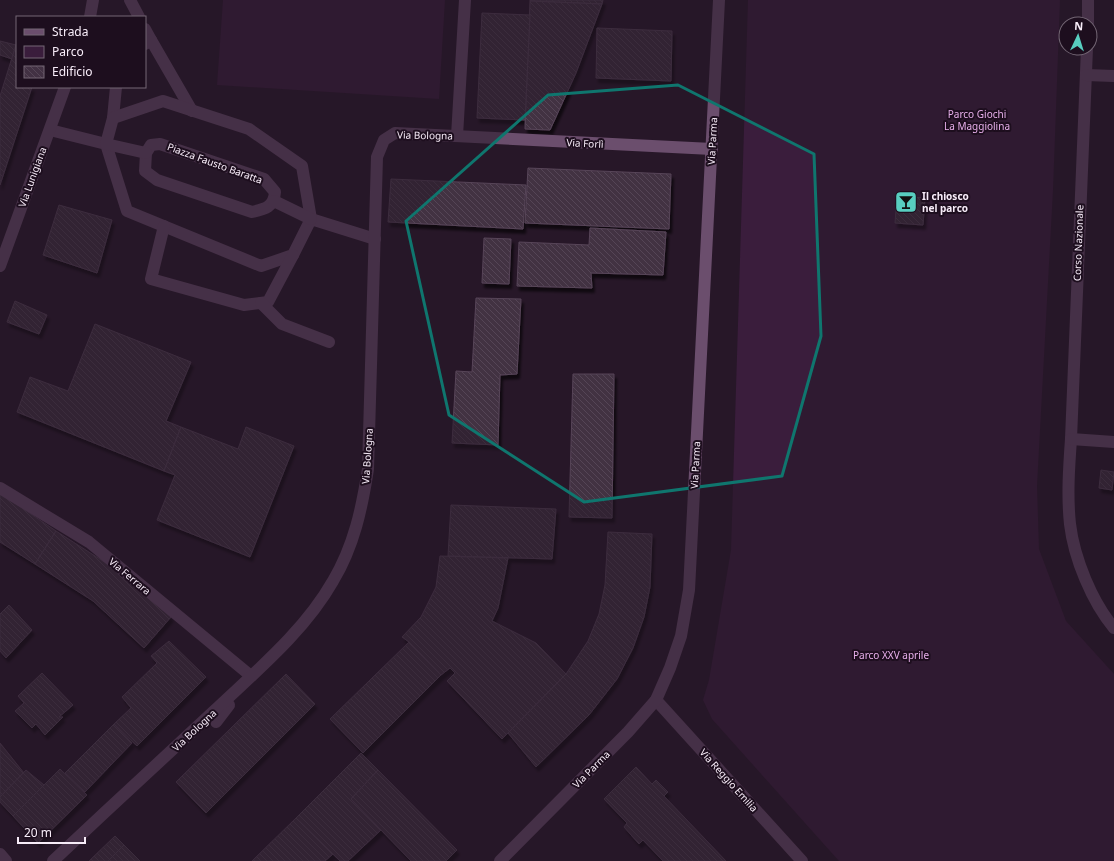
<svg xmlns="http://www.w3.org/2000/svg" width="1114" height="861" font-family="'Noto Sans',sans-serif">
<style>
.green{fill:#3a1d3c}
.building{fill:url(#building-back-hatch);stroke:#574558;filter:url(#shadow)}
.lines{fill:none;stroke-linecap:round;stroke-linejoin:round}
.minor{stroke:#6b4e6d;stroke-width:12}
.marked{fill:none;stroke:#0f766e;stroke-width:3;stroke-linejoin:round}
.labels{text-anchor:middle;dominant-baseline:central;stroke-width:4;stroke-linejoin:round;paint-order:stroke}
.park-label{font-size:10px;fill:#e7afea;stroke:#1d0e1e}
.street-label{font-size:10px;fill:#f7ecf8;stroke:#1d0e1e}
.poi-label{font-size:10px;font-weight:bold;fill:#f7ecf8;stroke:#1d0e1e;text-anchor:start}
</style>
<defs>
<pattern id="building-back-hatch" width="6" height="6" patternUnits="userSpaceOnUse"><rect width="6" height="6" fill="#423143"/><path d="M-1 5l2 2M0 0l6 6M5-1l2 2" fill="none" stroke="#554556"/></pattern>
<filter id="shadow"><feDropShadow dx="2.5" dy="4.5" stdDeviation="1" flood-color="#0009"/></filter>
</defs>
<rect width="100%" height="100%" fill="#271728"/>
<g class="green">
<polygon points="223,0 445,0 439,99 217,85"/>
<polygon points="748,0 1060,0 1053,190 1037,486 1039,549 1066,621 1114,674 1114,861 839,861 712,719 703,700 709,680 731,550"/>
</g>
<g class="building">
<polygon points="530,0 603,0 602,4 530,1"/>
<polygon points="530,1 602,4 576,73 550,130 525,129"/>
<polygon points="482,13 530,15 525,120 477,118"/>
<polygon points="597,28 672,31 671,81 596,78"/>
<polygon points="0,41 16,45 12,59 0,55"/>
<polygon points="16,45 17,87 32,87 0,185 0,96"/>
<polygon points="528,168 671,174 669,229 525,223"/>
<polygon points="391,179 526,185 523,229 388,222"/>
<polygon points="897,196 925,198 923,225 895,223"/>
<polygon points="59,205 112,220 97,273 43,255"/>
<polygon points="590,228 666,232 663,275 591,273 592,288 517,286 519,242 589,245"/>
<polygon points="484,238 511,239 509,284 482,283"/>
<polygon points="476,298 521,299 517,374 500,375 498,445 452,443 456,371 472,372"/>
<polygon points="15,301 47,315 39,334 7,322"/>
<polygon points="95,324 191,362 166,421 181,427 164,471 17,412 30,377 68,391"/>
<polygon points="573,374 614,374 612,518 569,517"/>
<polygon points="181,427 238,449 246,427 294,446 250,557 157,520 175,475 164,471"/>
<polygon points="1101,470 1114,472 1112,490 1099,488"/>
<polygon points="0,493 56,531 35,564 0,542"/>
<polygon points="451,505 556,509 552,559 448,556"/>
<polygon points="56,531 117,570 171,617 144,648 93,601 35,564"/>
<polygon points="608,532 652,534 650,587 644,617 633,648 617,679 589,715 536,767 508,733 566,674 588,641 599,614 605,585"/>
<polygon points="440,556 508,558 498,608 492,621 536,643 566,674 502,739 447,681 455,673 450,668 441,675 409,642 402,637 421,617 436,587"/>
<polygon points="9,605 32,630 6,658 0,651 0,614"/>
<polygon points="169,641 206,677 137,746 114,724 131,708 122,697 157,663 151,656"/>
<polygon points="409,642 441,675 363,753 330,719"/>
<polygon points="42,673 73,705 59,717 63,717 45,735 36,724 32,728 15,711 24,703 18,696"/>
<polygon points="286,674 315,704 206,813 176,782"/>
<polygon points="114,724 132,743 85,792 65,773"/>
<polygon points="0,743 24,773 0,797"/>
<polygon points="361,753 378,770 351,799 381,830 348,861 340,861 296,818"/>
<polygon points="636,767 652,784 656,780 668,792 664,796 726,861 663,861 643,840 639,844 624,827 627,823 604,799"/>
<polygon points="60,769 87,795 38,843 13,816"/>
<polygon points="26,770 44,785 13,816 0,802 0,797"/>
<polygon points="378,770 457,850 446,861 411,861 351,799"/>
<polygon points="296,818 333,854 325,861 252,861"/>
<polygon points="115,836 124,845 108,861 89,861"/>
<polygon points="124,845 140,861 108,861"/>
</g>
<g class="lines">
<g class="minor">
<polyline points="130,0 139,17"/>
<polyline points="90,17 93,0"/>
<polyline points="1088,24 1088,0"/>
<polyline points="145,29 151,40"/>
<polyline points="145,44 151,40 192,111"/>
<path d="M1087 48 1071 439C1069 467 1067 496 1070 524 1074 558 1092 602 1114 628"/>
<polyline points="1086,75 1114,76"/>
<polyline points="113,118 116,87"/>
<polyline points="50,130 106,144 127,211 261,266 293,255 311,219 375,239"/>
<polyline points="457,136 465,0"/>
<path d="M160 144 264 179 275 192C274 207 265 209 252 212L157 180 145 171 146 153 151 145Z"/>
<polyline points="146,153 106,144 113,118 163,101 249,129 302,166 311,219"/>
<polyline points="274,201 311,219"/>
<polyline points="164,226 151,279 244,305 268,302 293,255"/>
<polyline points="0,266 65,87"/>
<polyline points="261,303 282,324 329,342"/>
<polyline points="1071,439 1114,442"/>
<polyline points="0,488 89,542 251,676"/>
<polyline points="656,700 802,861"/>
<polyline points="216,722 229,705"/>
<polyline points="0,854 6,861"/>
<path d="M53 861C106 811 159 762 213 712 255 672 304 632 333 581 354 546 362 508 368 469L377 157 384 140 395 133 712 149"/>
<polyline points="500,861 628,732 656,700 670,668 681,636 689,590 719,0"/>
</g>
</g>
<path d="M0 0H1114V861H0ZM678 85 814 154 821 336 782 476 584 502 449 415 406 221 548 95Z" fill="#271728" fill-opacity=".55" fill-rule="evenodd"/>
<path class="marked" d="M678 85 814 154 821 336 782 476 584 502 449 415 406 221 548 95Z"/>
<defs>
<g id="bar-square" transform="scale(1.15)"><rect x="-9" y="-9" width="18" height="18" rx="4" fill="#58cec0" stroke="#1d0e1e"/><path d="M-6-5H6L.8 .8V4.5H3.5V6h-7V4.5H-.8V.8Z" fill="#111"/></g>
</defs>
<g fill-rule="evenodd">
<use href="#bar-square" x="906" y="202"/>
</g>
<g class="labels">
<g class="park-label">
<text x="977" y="114">Parco Giochi<tspan x="977" dy="12">La Maggiolina</tspan></text>
<text x="891" y="655">Parco XXV aprile</text>
</g>
<g class="street-label">
<text transform="translate(425 135) rotate(1)">Via Bologna</text>
<text transform="translate(712 141) rotate(-87)">Via Parma</text>
<text transform="translate(585 143) rotate(3)">Via Forlì</text>
<text transform="translate(215 163) rotate(20)">Piazza Fausto Baratta</text>
<text transform="translate(32 177) rotate(-70)">Via Lunigiana</text>
<text transform="translate(1078 243) rotate(-88)">Corso Nazionale</text>
<text transform="translate(367 456) rotate(-86)">Via Bologna</text>
<text transform="translate(695 465) rotate(-87)">Via Parma</text>
<text transform="translate(130 576) rotate(40)">Via Ferrara</text>
<text transform="translate(194 730) rotate(-43)">Via Bologna</text>
<text transform="translate(591 769) rotate(-45)">Via Parma</text>
<text transform="translate(729 780) rotate(48)">Via Reggio Emilia</text>
</g>
<g class="poi-label">
<text x="922" y="196">Il chiosco<tspan x="922" dy="12">nel parco</tspan></text>
</g>
</g>
<rect x="16" y="16" width="130" height="72" fill="#1d0e1e" stroke="#746775"/>
<rect x="24" y="29" width="20" height="6" fill="#6b4e6d" stroke="#746775"/>
<text x="52" y="36" font-size="12" fill="#f7ecf8">Strada</text>
<rect x="24" y="46" width="20" height="12" fill="#3a1d3c" stroke="#746775"/>
<text x="52" y="56" font-size="12" fill="#f7ecf8">Parco</text>
<rect x="24" y="66" width="20" height="12" fill="url(#building-back-hatch)" stroke="#746775"/>
<text x="52" y="76" font-size="12" fill="#f7ecf8">Edificio</text>
<g transform="translate(1078 36) rotate(4)"><circle r="19" fill="#1d0e1e" stroke="#746775"/>
<path d="M0-3L7 15L0 10L-7 15Z" fill="#58cec0"/>
<text y="-6" font-size="11" font-weight="bold" text-anchor="middle" fill="#f7ecf8">N</text>
</g>
<path d="M18 837v6h67v-6" fill="none" stroke="#f7ecf8" stroke-width="2"/>
<text x="24" y="837" font-size="12" fill="#f7ecf8" stroke="#1d0e1e" stroke-width="3" paint-order="stroke">20 m</text>
</svg>
